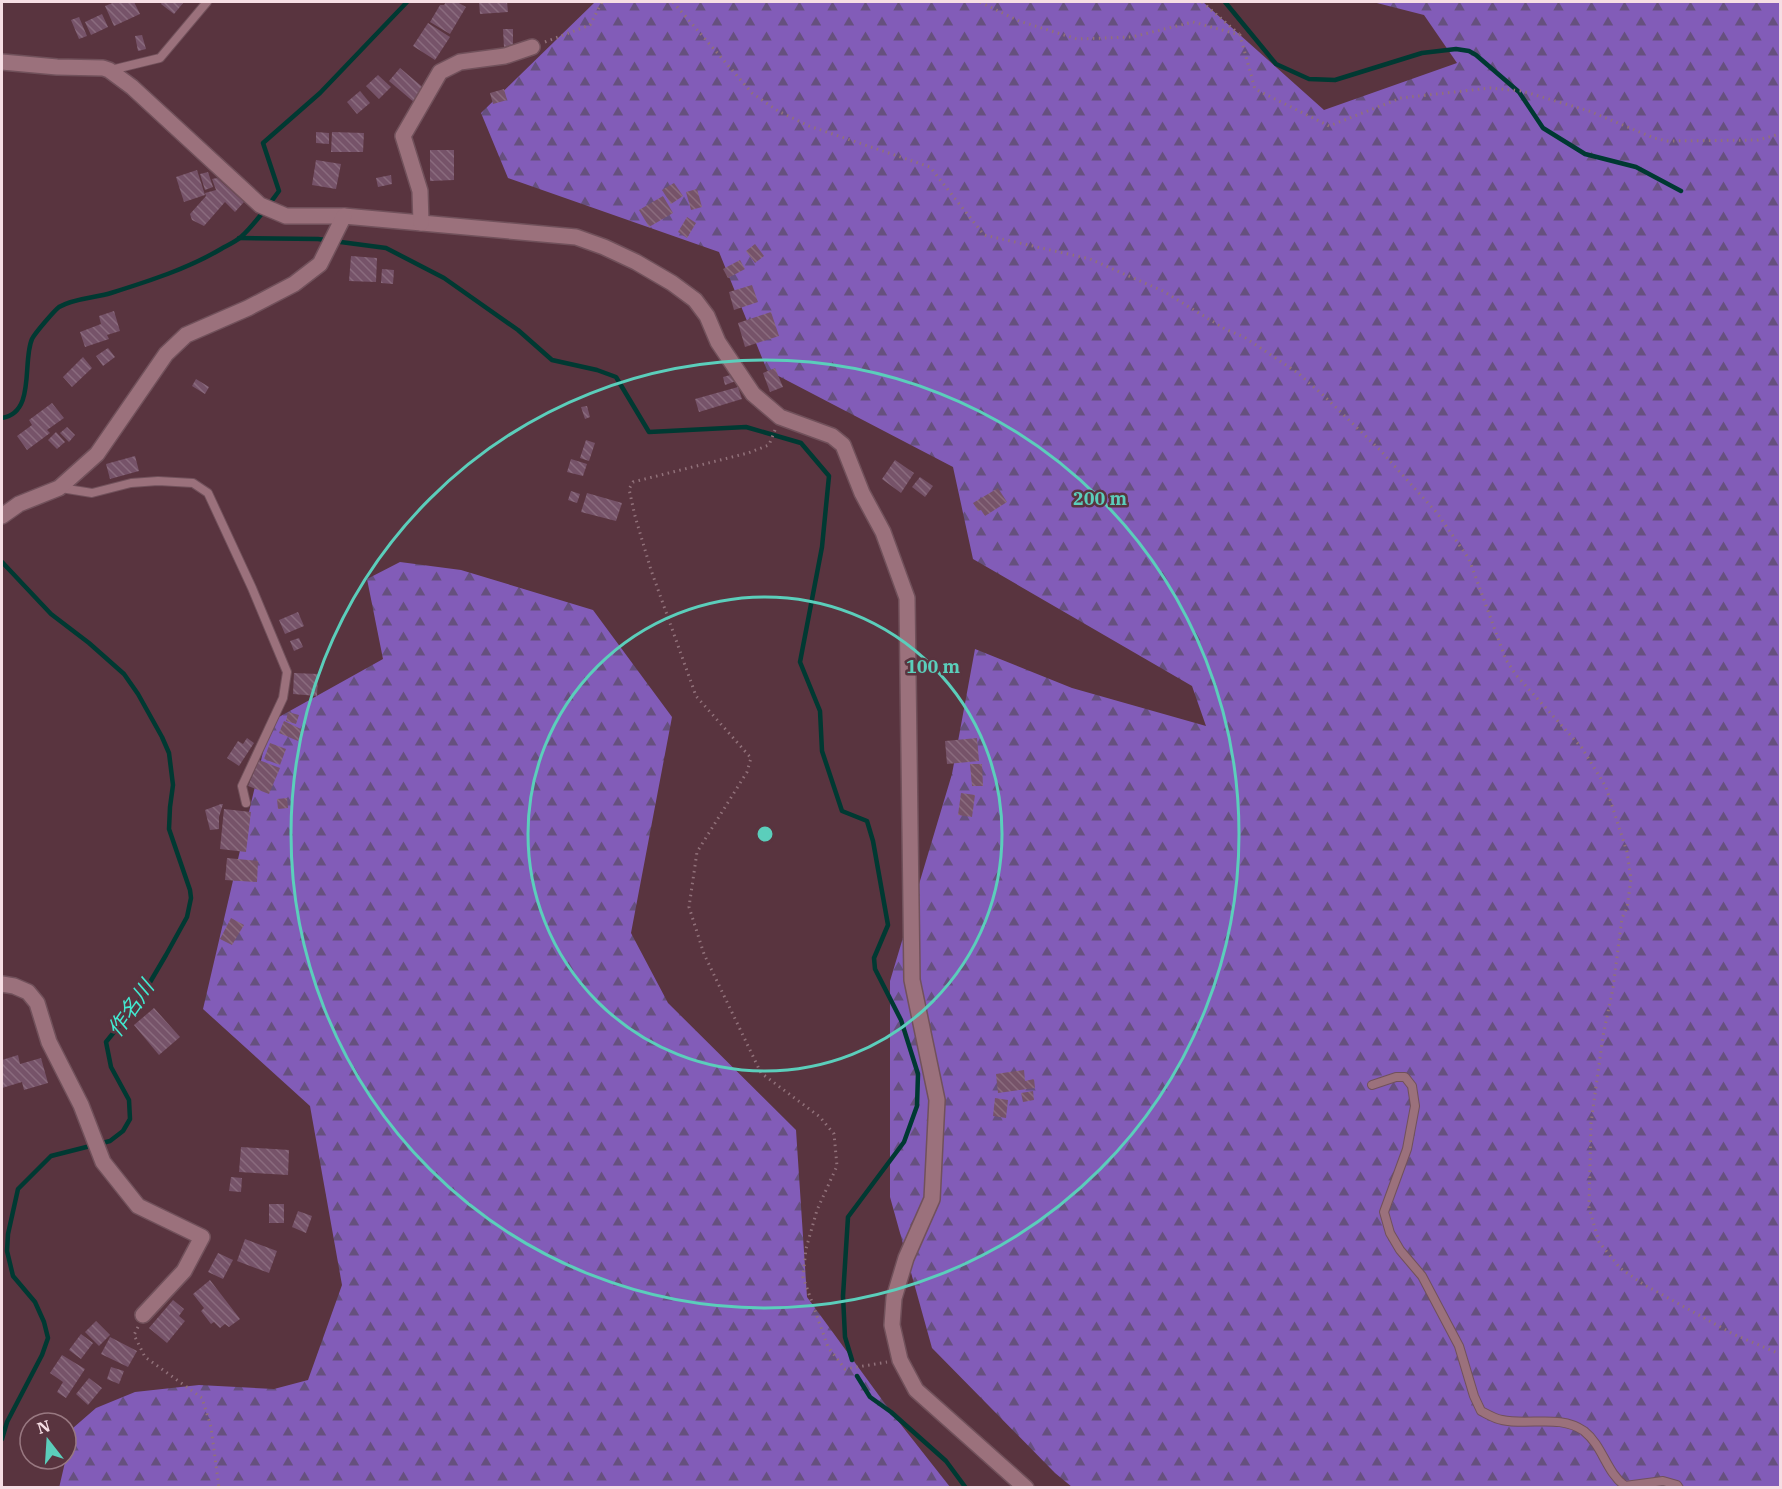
<svg xmlns="http://www.w3.org/2000/svg" width="1782" height="1489" font-family="'IBM Plex Serif','Noto Sans JP',serif">
<style>
.forest{fill:url(#forest-firs)}
.lines{fill:none;stroke-linecap:round;stroke-linejoin:round}
.stream{stroke:#003932;stroke-width:4.5}
.building{fill:url(#building-back-hatch)}
.lane-casing{stroke:#71515b;stroke-width:10}
.street-casing{stroke:#71515b;stroke-width:18}
.path{stroke:#91717a;stroke-width:3;stroke-dasharray:1.5 4.5;stroke-linecap:butt}
.lane{stroke:#9b717c;stroke-width:8}
.street{stroke:#9b717c;stroke-width:15}
.ring{fill:none;stroke:#5bcebb;stroke-width:3}
.labels{text-anchor:middle;dominant-baseline:central;stroke-width:5;stroke-linejoin:round;paint-order:stroke}
.water-label{font-size:21px;font-style:italic;fill:#42e9d0;stroke:#59343f}
.centre{fill:#5bcebb;stroke:#59343f;stroke-width:3}
.ring-label{font-size:18px;text-anchor:middle;font-weight:bold;fill:#5bcebb;stroke:#59343f;stroke-width:5;stroke-linejoin:round;paint-order:stroke}
</style>
<defs>
<pattern id="forest-firs" width="22" height="20" patternUnits="userSpaceOnUse" patternTransform="scale(1.5)"><rect width="22" height="20" fill="#825cb8"/><path d="M5 1l3.5 6h-7zM16 11l3.5 6h-7z" fill="#66507e"/></pattern>
<pattern id="building-back-hatch" width="6" height="6" patternUnits="userSpaceOnUse" patternTransform="scale(1.5)"><rect width="6" height="6" fill="#765369"/><path d="M-1 5l2 2M0 0l6 6M5-1l2 2" fill="none" stroke="#8a6b7e"/></pattern>
</defs>
<rect width="100%" height="100%" fill="#59343f"/>
<g class="forest">
<polygon points="595,2 1203,2 1324,110 1457,63 1424,15 1373,2 1780,2 1780,1487 1072,1487 1055,1473 932,1348 890,1197 890,981 952,774 975,649 1072,688 1206,726 1192,686 973,559 953,467 767,370 719,252 508,178 481,113"/>
<polygon points="400,562 461,570 593,610 672,717 631,933 668,1003 796,1130 807,1297 891,1412 950,1487 59,1488 73,1428 96,1408 135,1392 199,1385 274,1389 308,1380 342,1285 310,1106 203,1009 270,722 383,659 367,579"/>
</g>
<g class="lines">
<g class="stream">
<polyline points="1225,2 1276,64 1309,79 1335,80 1422,53 1456,49 1469,51 1476,55 1519,92 1543,128 1585,154 1636,167 1681,191"/>
<polyline points="239,238 318,239 386,248 444,278 518,330 552,360 597,370 616,377 649,432 746,427 801,443 829,476 822,547 800,662 820,711 822,751 842,811 867,821 873,841 888,925 874,958 875,969 901,1020 918,1074 917,1106 904,1142 848,1217 843,1296 845,1337 852,1360"/>
<path d="M2 418C36 413 22 361 32 339 35 333 54 311 59 307 74 298 95 298 111 293 149 281 187 269 221 249 228 245 235 242 241 237 255 224 267 207 279 191L263 143 320 93 407 2"/>
<polyline points="2,562 51,614 89,643 124,674 138,694 162,737 169,753 173,785 170,807 169,829 190,890 191,898 187,917 166,955 139,1001 106,1042 111,1067 129,1100 130,1119 123,1131 110,1141 51,1156 18,1189 8,1234 7,1251 13,1276 35,1302 44,1322 48,1338 42,1355 7,1422 2,1439"/>
<polyline points="857,1376 870,1397 891,1412 946,1461 966,1488"/>
</g>
</g>
<g class="building">
<polygon points="115,2 134,2 140,14 114,26 105,6"/>
<polygon points="162,2 184,2 174,14 161,4"/>
<polygon points="446,2 457,2 466,7 450,34 430,22 440,5 444,5"/>
<polygon points="479,2 507,2 508,12 480,14"/>
<polygon points="102,14 108,27 91,35 85,22"/>
<polygon points="79,17 87,36 79,39 71,20"/>
<polygon points="428,23 450,37 435,60 413,46"/>
<polygon points="503,29 513,29 513,46 504,47"/>
<polygon points="142,35 146,49 138,51 135,36"/>
<polygon points="400,68 426,90 415,103 389,81"/>
<polygon points="378,75 391,87 379,99 366,86"/>
<polygon points="504,89 507,100 493,104 490,93"/>
<polygon points="360,91 370,103 357,114 347,102"/>
<polygon points="316,132 329,133 329,144 316,143"/>
<polygon points="332,132 364,133 363,152 331,152"/>
<polygon points="430,150 454,150 454,180 430,181"/>
<polygon points="316,160 341,164 336,189 312,185"/>
<polygon points="197,170 205,195 184,202 176,177"/>
<polygon points="208,172 213,187 205,190 200,174"/>
<polygon points="391,175 392,184 378,187 376,178"/>
<polygon points="217,178 244,202 235,212 225,202 204,226 192,220 190,214 206,196 205,193 216,190 212,179"/>
<polygon points="674,183 683,196 671,204 662,190"/>
<polygon points="697,189 702,207 691,210 686,192"/>
<polygon points="663,196 673,213 649,227 639,210"/>
<polygon points="687,217 696,223 687,238 678,232"/>
<polygon points="755,244 764,256 755,263 746,251"/>
<polygon points="351,256 377,258 376,282 349,281"/>
<polygon points="740,260 745,269 728,278 723,269"/>
<polygon points="382,269 394,270 393,284 381,283"/>
<polygon points="752,285 758,302 734,310 729,292"/>
<polygon points="114,311 120,331 107,335 109,339 85,347 80,332 101,324 99,316"/>
<polygon points="771,312 779,336 745,347 738,323"/>
<polygon points="108,348 115,357 103,366 96,356"/>
<polygon points="83,357 92,368 72,387 63,377"/>
<polygon points="775,368 783,387 770,392 763,373"/>
<polygon points="734,374 736,381 725,385 723,377"/>
<polygon points="196,379 209,387 205,394 192,386"/>
<polygon points="738,387 742,399 699,412 695,399"/>
<polygon points="52,403 64,418 47,430 50,433 27,450 17,436 32,425 29,420"/>
<polygon points="587,406 590,417 585,419 581,407"/>
<polygon points="67,427 75,435 69,442 60,433"/>
<polygon points="56,432 65,442 57,449 48,440"/>
<polygon points="586,440 595,443 589,461 580,458"/>
<polygon points="135,456 139,471 110,479 106,464"/>
<polygon points="571,459 587,464 583,476 567,472"/>
<polygon points="895,460 914,473 901,493 882,479"/>
<polygon points="920,477 933,486 925,497 912,487"/>
<polygon points="998,488 1007,502 985,516 981,510 978,511 973,503"/>
<polygon points="571,491 580,494 577,503 568,500"/>
<polygon points="587,493 622,503 616,521 581,512"/>
<polygon points="298,612 304,626 285,634 279,620"/>
<polygon points="299,638 303,647 294,651 290,641"/>
<polygon points="294,673 318,674 317,696 293,694"/>
<polygon points="288,712 299,715 296,724 286,721"/>
<polygon points="284,721 303,730 298,741 279,733"/>
<polygon points="247,738 254,743 239,766 227,758 238,741 243,744"/>
<polygon points="977,738 979,761 947,764 945,741"/>
<polygon points="270,743 286,749 280,765 264,759"/>
<polygon points="259,760 280,768 269,794 248,786"/>
<polygon points="970,764 982,764 983,786 972,786"/>
<polygon points="961,793 975,795 972,817 958,815"/>
<polygon points="287,798 288,808 278,809 277,799"/>
<polygon points="221,804 223,804 219,817 219,829 210,830 205,810"/>
<polygon points="224,809 251,812 246,852 220,849"/>
<polygon points="227,858 258,861 257,882 225,880"/>
<polygon points="231,918 244,925 232,945 220,939"/>
<polygon points="154,1008 180,1037 159,1055 134,1025"/>
<polygon points="18,1055 20,1064 41,1058 48,1083 24,1090 22,1082 2,1088 2,1060"/>
<polygon points="1024,1070 1025,1081 1034,1079 1035,1088 998,1093 996,1074"/>
<polygon points="1033,1091 1034,1100 1023,1102 1021,1093"/>
<polygon points="995,1098 1008,1100 1006,1118 993,1116"/>
<polygon points="241,1147 289,1150 288,1175 239,1172"/>
<polygon points="231,1177 242,1178 241,1192 229,1191"/>
<rect x="269" y="1204" width="15" height="19"/>
<polygon points="298,1211 312,1216 306,1233 292,1227"/>
<polygon points="245,1239 277,1251 269,1273 237,1261"/>
<polygon points="218,1253 233,1260 223,1279 208,1272"/>
<polygon points="210,1280 240,1319 229,1327 225,1324 220,1328 214,1322 211,1324 201,1311 204,1308 193,1294"/>
<polygon points="173,1300 184,1309 179,1316 185,1321 167,1343 149,1328"/>
<polygon points="96,1321 110,1335 99,1346 85,1332"/>
<polygon points="81,1334 93,1343 81,1359 69,1350"/>
<polygon points="110,1337 137,1351 128,1367 101,1354"/>
<polygon points="62,1355 85,1369 66,1398 57,1392 63,1382 50,1373"/>
<polygon points="111,1367 124,1371 119,1384 107,1379"/>
<polygon points="89,1378 102,1388 88,1405 76,1394"/>
</g>
<g class="lines">
<g class="lane-casing">
<g id="lane">
<polyline points="111,70 160,58 207,2"/>
<polyline points="61,488 92,493 131,483 158,481 193,483 208,493 252,588 287,672 283,698 242,786 246,803"/>
<path d="M1372 1085 1396 1077H1405L1412 1086 1415 1106 1407 1149 1384 1212 1390 1233 1400 1250 1422 1276 1459 1346 1474 1396 1481 1411C1487 1414 1495 1419 1502 1420 1529 1426 1560 1414 1584 1431 1603 1446 1606 1472 1625 1486L1663 1481 1677 1485 1679 1488"/>
</g>
</g>
<g class="street-casing">
<g id="street">
<polyline points="2,62 57,67 103,68 109,70 132,87 260,205 286,216 344,216 576,237 604,247 636,262 672,283 695,300 707,316 718,342 753,394 780,417 832,436 843,445 862,493 883,532 907,598 912,980 937,1100 932,1199 906,1258 894,1298 892,1325 900,1360 916,1390 1026,1488"/>
<polyline points="421,223 420,191 403,136 440,72 460,62 505,56 532,47"/>
<polyline points="2,516 19,504 59,488 97,454 166,354 186,335 248,308 294,284 320,264 344,216"/>
<polyline points="2,984 14,986 28,992 37,1003 49,1042 81,1105 103,1162 138,1206 202,1237 184,1271 143,1315"/>
</g>
</g>
<g class="path">
<polyline points="673,2 752,93 778,111 809,126 930,167 984,235 1090,259 1163,291 1225,329 1244,337 1298,373 1323,395 1380,450 1437,513 1469,559 1506,660 1516,675 1582,748 1606,787 1627,852 1631,879 1627,908 1622,918 1613,988 1603,1036 1591,1123 1589,1208 1599,1242 1620,1268 1643,1284 1733,1334 1780,1354"/>
<polyline points="980,2 1019,21 1077,39 1132,37 1193,22 1240,35 1255,89 1329,126 1401,98 1490,88 1522,91 1589,111 1654,138 1667,141 1758,140 1780,134"/>
<polyline points="1202,2 1239,34"/>
<polyline points="545,42 590,25 602,2"/>
<polyline points="775,430 769,445 748,453 633,482 629,489 635,516 651,570 696,696 751,758 747,772 697,852 689,907 704,954 761,1073 820,1117 834,1134 837,1166 817,1210 806,1249 803,1277 828,1347 845,1369 887,1362"/>
<polyline points="138,1327 134,1335 145,1357 202,1398 211,1427 219,1488"/>
</g>
<use href="#lane" class="lane"/>
<use href="#street" class="street"/>
</g>
<g class="ring">
<circle cx="765" cy="834" r="237"/>
<circle cx="765" cy="834" r="474"/>
</g>
<g class="labels">
<g class="water-label">
<text transform="translate(130 1008) rotate(-55)">作名川</text>
</g>
</g>
<circle cx="765" cy="834" r="9" class="centre"/>
<g class="ring-label">
<text x="1100" y="505">200 m</text>
<text x="933" y="673">100 m</text>
</g>
<rect width="1782" height="1489" fill="none" stroke="#f6dee4" stroke-width="6"/>
<g transform="translate(48 1441) rotate(343)"><circle r="28" fill="#59343f" stroke="#987881" stroke-width="1.5"/>
<path d="M0-4.5L10 22L0 15L-10 22Z" fill="#5bcebb"/>
<text y="-9" font-size="16" font-weight="bold" text-anchor="middle" fill="#f6dee4">N</text>
</g>
</svg>
